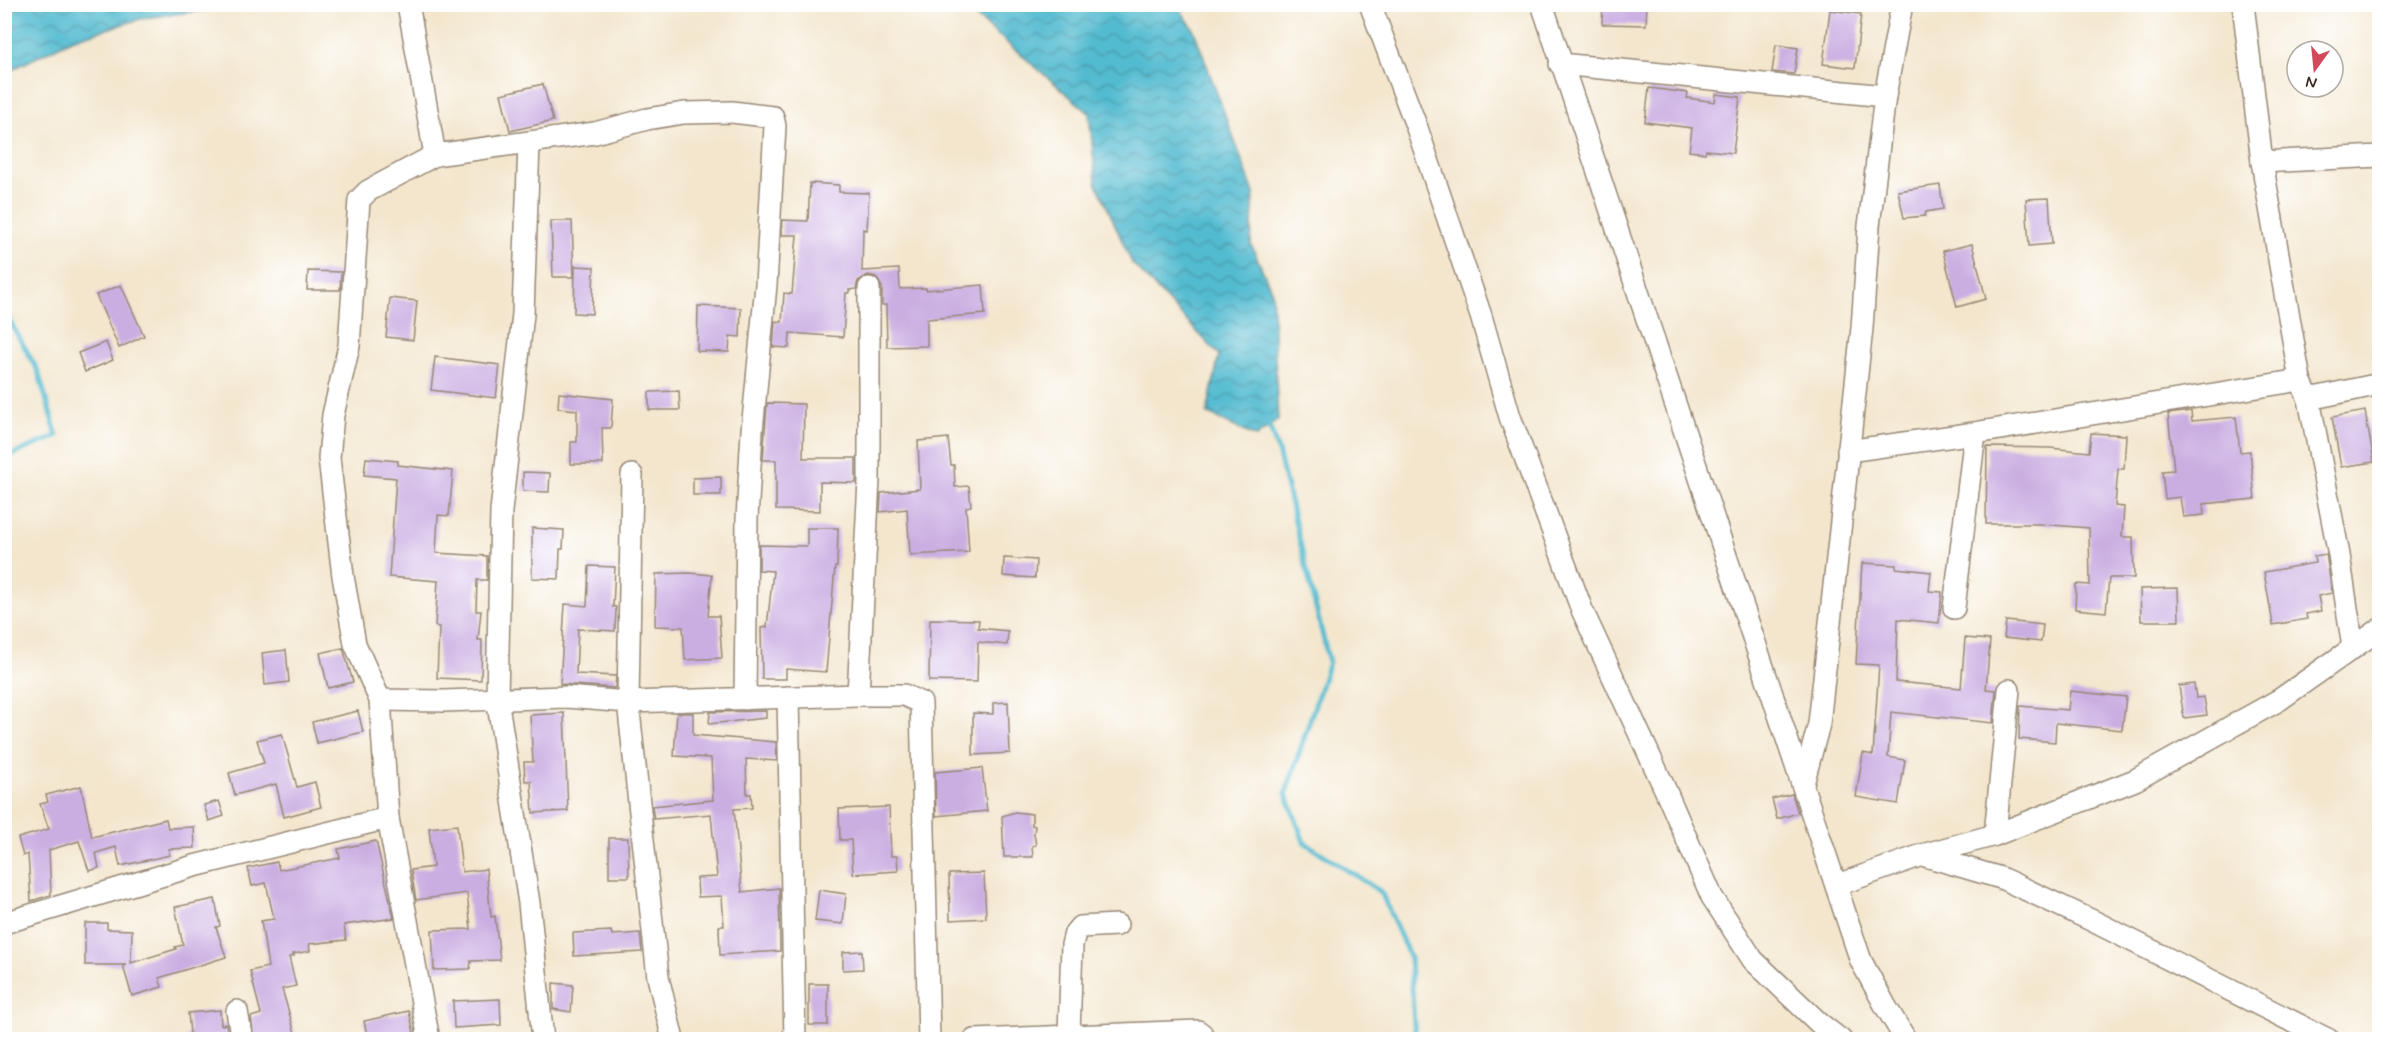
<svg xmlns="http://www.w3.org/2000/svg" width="2384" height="1044" font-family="Mynerve,sans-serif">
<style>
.water{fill:url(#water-waves);stroke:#477277;stroke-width:1.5}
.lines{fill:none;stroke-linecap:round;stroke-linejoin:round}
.stream{stroke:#53bbd0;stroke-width:5}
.building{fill:#caaee2}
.minor-casing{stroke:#978876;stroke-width:24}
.minor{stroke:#fff;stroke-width:21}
</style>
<defs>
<pattern id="water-waves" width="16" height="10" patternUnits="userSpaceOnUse" patternTransform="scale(1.5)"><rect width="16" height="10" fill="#53bbd0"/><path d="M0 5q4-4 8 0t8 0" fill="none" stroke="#4698a8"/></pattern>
</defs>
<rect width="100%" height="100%" fill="#fff"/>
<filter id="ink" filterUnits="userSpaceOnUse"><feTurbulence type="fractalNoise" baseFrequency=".0167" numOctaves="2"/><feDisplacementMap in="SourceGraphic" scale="12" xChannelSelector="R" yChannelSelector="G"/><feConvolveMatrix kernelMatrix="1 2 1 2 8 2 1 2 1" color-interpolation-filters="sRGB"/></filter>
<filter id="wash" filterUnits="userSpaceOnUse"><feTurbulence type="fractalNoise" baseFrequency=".008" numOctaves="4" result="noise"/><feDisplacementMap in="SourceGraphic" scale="24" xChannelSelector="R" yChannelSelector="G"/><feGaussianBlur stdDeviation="1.35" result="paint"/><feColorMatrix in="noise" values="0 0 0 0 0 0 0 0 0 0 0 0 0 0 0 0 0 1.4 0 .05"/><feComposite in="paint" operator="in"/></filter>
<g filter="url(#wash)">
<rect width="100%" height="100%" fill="#f3e6cd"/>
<g class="water">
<polygon points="5,4 245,4 245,5 144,18 73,39 5,73"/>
<polygon points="963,5 1177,5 1193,28 1254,193 1251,244 1272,292 1278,420 1256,437 1207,413 1219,355 1132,263 1096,182 1089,113"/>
</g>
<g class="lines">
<g class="stream">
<polyline points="4,311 38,371 57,436 4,458"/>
<polyline points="1267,420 1278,451 1329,662 1286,793 1304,842 1381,892 1410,958 1415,1040"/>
</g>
</g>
<g id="blocks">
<g class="building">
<polygon points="1603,4 1647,4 1646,25 1602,24"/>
<polygon points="1830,10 1861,14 1855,68 1823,64"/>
<polygon points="1776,45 1798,48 1794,74 1772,72"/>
<polygon points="543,84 553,121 510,131 501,94"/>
<polygon points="1649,88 1688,93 1687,98 1715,102 1716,94 1740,97 1733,153 1706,150 1705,153 1689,151 1692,128 1645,122"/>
<polygon points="810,183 839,185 839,192 869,193 867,230 863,229 862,271 899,269 900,289 926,288 926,290 983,285 985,314 927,319 927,346 887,347 886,305 882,305 882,287 876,277 868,275 858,281 856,289 849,290 849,293 846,293 843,337 790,333 789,348 773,347 775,321 782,322 784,293 792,294 797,235 782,235 782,220 808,221"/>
<polygon points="1940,185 1943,209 1926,212 1925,216 1904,218 1898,191"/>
<polygon points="2049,198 2052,244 2029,246 2026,199"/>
<polygon points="551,221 572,221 574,277 553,277"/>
<polygon points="1972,244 1986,299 1957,307 1943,251"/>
<polygon points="575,266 594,267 592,314 574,313"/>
<polygon points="308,271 341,272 340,290 307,290"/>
<polygon points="121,285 144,336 119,348 96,295"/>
<polygon points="390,298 417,301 413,340 386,337"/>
<polygon points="698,306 741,308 740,337 730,336 729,352 697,351"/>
<polygon points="106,342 113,360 85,372 78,353"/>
<polygon points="435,357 500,365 496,398 431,390"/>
<polygon points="679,391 680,410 649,410 649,392"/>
<polygon points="559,393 613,399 611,428 602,428 603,464 571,464 571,442 577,442 577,410 558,408"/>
<polygon points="767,403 804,404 803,458 856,458 856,483 820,482 820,511 776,510 776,460 763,460"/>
<polygon points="2191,411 2192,421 2236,417 2240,452 2250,451 2255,499 2203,504 2204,515 2183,517 2180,497 2165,499 2162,471 2174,470 2168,414"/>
<polygon points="2365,411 2374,462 2341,467 2332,417"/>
<polygon points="2091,433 2126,435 2124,469 2118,469 2115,506 2124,507 2122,537 2133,537 2134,578 2109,578 2106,612 2075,609 2076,584 2090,585 2089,528 2039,524 1986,524 1987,447 2050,448 2089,452"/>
<polygon points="948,438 951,465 954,465 955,487 969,486 971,506 966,507 969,552 910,555 907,509 880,512 881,493 920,489 918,441"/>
<polygon points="366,458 398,461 398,465 453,471 449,516 438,515 436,553 487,556 487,580 477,580 476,611 481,611 478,640 482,640 481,680 437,678 439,627 435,626 438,581 389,577 396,478 364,475"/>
<polygon points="523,472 550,473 549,492 523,491"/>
<polygon points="721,477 721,495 693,495 693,478"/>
<polygon points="532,528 564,530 563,549 560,549 559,579 532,578"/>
<polygon points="807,528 838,528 837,567 835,567 826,672 786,669 786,679 762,679 761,628 767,627 773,571 759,570 759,545 807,546"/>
<polygon points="2326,554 2332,593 2318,596 2321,611 2306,614 2307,619 2273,625 2264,572 2315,563 2314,556"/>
<polygon points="1004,558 1036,560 1035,578 1003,576"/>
<polygon points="1862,563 1896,565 1896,568 1931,572 1929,591 1942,592 1939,623 1898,619 1896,682 1961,688 1965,638 1990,640 1986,689 1996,690 1993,723 1891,712 1888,757 1905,760 1898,804 1856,797 1863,753 1873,755 1879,665 1856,664"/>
<polygon points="589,566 615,567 613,607 616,607 615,631 578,629 576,674 616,676 615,688 560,684 565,604 587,606"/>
<polygon points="690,573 712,575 708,616 719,616 722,658 685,660 683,627 655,626 656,574"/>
<polygon points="2178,588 2179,621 2141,621 2140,589"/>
<polygon points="930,619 979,620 978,628 1008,631 1007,645 978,642 977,682 929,681"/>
<polygon points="2006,621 2043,625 2041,642 2004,638"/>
<polygon points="343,648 353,682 328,688 320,653"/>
<polygon points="286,650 289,682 265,685 262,653"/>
<polygon points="2194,684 2196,698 2204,697 2207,715 2184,718 2179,686"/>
<polygon points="2070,691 2126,697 2122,730 2056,723 2055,742 2019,739 2020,706 2068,710"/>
<polygon points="1008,702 1010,753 973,755 973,713 993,714 993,703"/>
<polygon points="358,711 363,732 317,743 312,722"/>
<polygon points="766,711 766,718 709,724 710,712"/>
<polygon points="564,713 568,811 533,813 531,781 525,781 524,762 533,762 530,715"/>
<polygon points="677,713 693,713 693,735 776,742 777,761 746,759 747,794 751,794 752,808 734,809 742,892 779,888 780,951 720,955 719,926 724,926 722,896 698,897 697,878 717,877 711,814 654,819 652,806 713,800 711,758 674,756"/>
<polygon points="282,734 297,787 315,782 321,807 284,817 276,784 235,795 229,773 264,763 257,740"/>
<polygon points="982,768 987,811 936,816 935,772"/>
<polygon points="81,786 92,837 166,819 168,828 194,827 195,848 168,849 170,855 120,866 116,847 96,853 99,868 89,871 79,841 49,850 51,895 31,901 28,854 23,856 18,838 49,829 40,804 48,802 46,795"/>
<polygon points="1792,794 1798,813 1777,819 1772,799"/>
<polygon points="219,801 224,816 209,821 204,805"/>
<polygon points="889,807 891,856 897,856 898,871 853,874 851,840 840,840 839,809"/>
<polygon points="1015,812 1032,814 1032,825 1035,826 1034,834 1036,845 1032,846 1033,857 1004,857 1002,816"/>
<polygon points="457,825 462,872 486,869 491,917 495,916 500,960 471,961 470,969 434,970 432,930 471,929 467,893 416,900 411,870 433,867 429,828"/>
<polygon points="609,838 628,838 629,877 609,877"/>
<polygon points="376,841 394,918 344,925 346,940 309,944 310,951 293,954 294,956 289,957 296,986 282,989 297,1040 254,1040 251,1017 261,1014 250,971 268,967 261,921 274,919 266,883 252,886 248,868 277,862 279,870 340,858 338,849"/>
<polygon points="984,873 986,918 950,920 949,874"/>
<polygon points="819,890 846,894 843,924 815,921"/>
<polygon points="215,899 220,926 216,927 226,957 159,978 162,987 132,996 123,966 126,965 85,965 85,923 107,923 107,929 132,930 131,963 176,949 175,947 183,945 175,907"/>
<polygon points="611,931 612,935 640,933 642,952 574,956 573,933"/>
<polygon points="862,951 863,969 843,970 843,952"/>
<polygon points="553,983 573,985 571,1012 553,1009"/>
<rect x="809" y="984" width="19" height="41"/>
<polygon points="500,999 501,1025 454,1028 453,1001"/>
<polygon points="220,1010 221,1025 226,1024 229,1040 187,1040 186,1035 190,1034 188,1013"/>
<polygon points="409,1011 414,1033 384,1040 368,1040 364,1021"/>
</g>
</g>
</g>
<g filter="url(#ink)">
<use href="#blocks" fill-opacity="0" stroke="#978876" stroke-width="1.5"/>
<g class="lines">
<g class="minor-casing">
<g id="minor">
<polyline points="408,4 435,155 595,133 647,119 684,113 732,112 773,117 775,126 766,285 752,431 747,519 745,699"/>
<polyline points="1370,4 1417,128 1481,316 1510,417 1582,610 1665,789 1712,897 1753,960 1819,1023 1841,1040"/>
<polyline points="1542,4 1861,961 1886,1007 1906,1040"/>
<polyline points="2243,4 2262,162 2300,380 2309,399 2339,555 2353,648"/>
<polyline points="1560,64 1885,96"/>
<polyline points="529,143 523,314 501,511 497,698 529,903 543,1040"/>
<polyline points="2262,162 2380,156"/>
<polyline points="2309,399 2380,384"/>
<polyline points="1848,451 1975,433 2300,380"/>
<polyline points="632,475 628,702 658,977 673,1040"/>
<polyline points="1954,608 1975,433"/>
<polyline points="858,695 869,480 869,288"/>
<polyline points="788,697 795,1040"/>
<polyline points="380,700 444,701 566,697 628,702 858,695 904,695 921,703 929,1040"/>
<polyline points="1803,784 1819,724 1862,328 1869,226 1885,96 1902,4"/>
<polyline points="1995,835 2009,690"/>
<polyline points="1922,855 2001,878 2093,921 2329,1040"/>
<polyline points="1837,885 1922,855 1995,835 2135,780 2279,700 2380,629"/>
<polyline points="4,923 194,866 388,818"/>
<polyline points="237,1011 242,1040"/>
<polyline points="1069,1034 1072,945 1075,933 1080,927 1117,925"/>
<polyline points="429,1040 388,818 380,700 355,644 343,576 329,458 333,415 349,346 359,200 368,191 435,155"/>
<polyline points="974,1040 1198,1031 1202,1034 1204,1040"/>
</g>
</g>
<use href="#minor" class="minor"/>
</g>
</g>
<rect width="2384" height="1044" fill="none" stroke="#fff" stroke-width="24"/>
<g transform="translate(2315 69) rotate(195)"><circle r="28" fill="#ffffff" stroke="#b1aaa5" stroke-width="1.5"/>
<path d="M0-4.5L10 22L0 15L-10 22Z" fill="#d1495b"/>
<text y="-9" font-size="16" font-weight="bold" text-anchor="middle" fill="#3b2a1e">N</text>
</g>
</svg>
